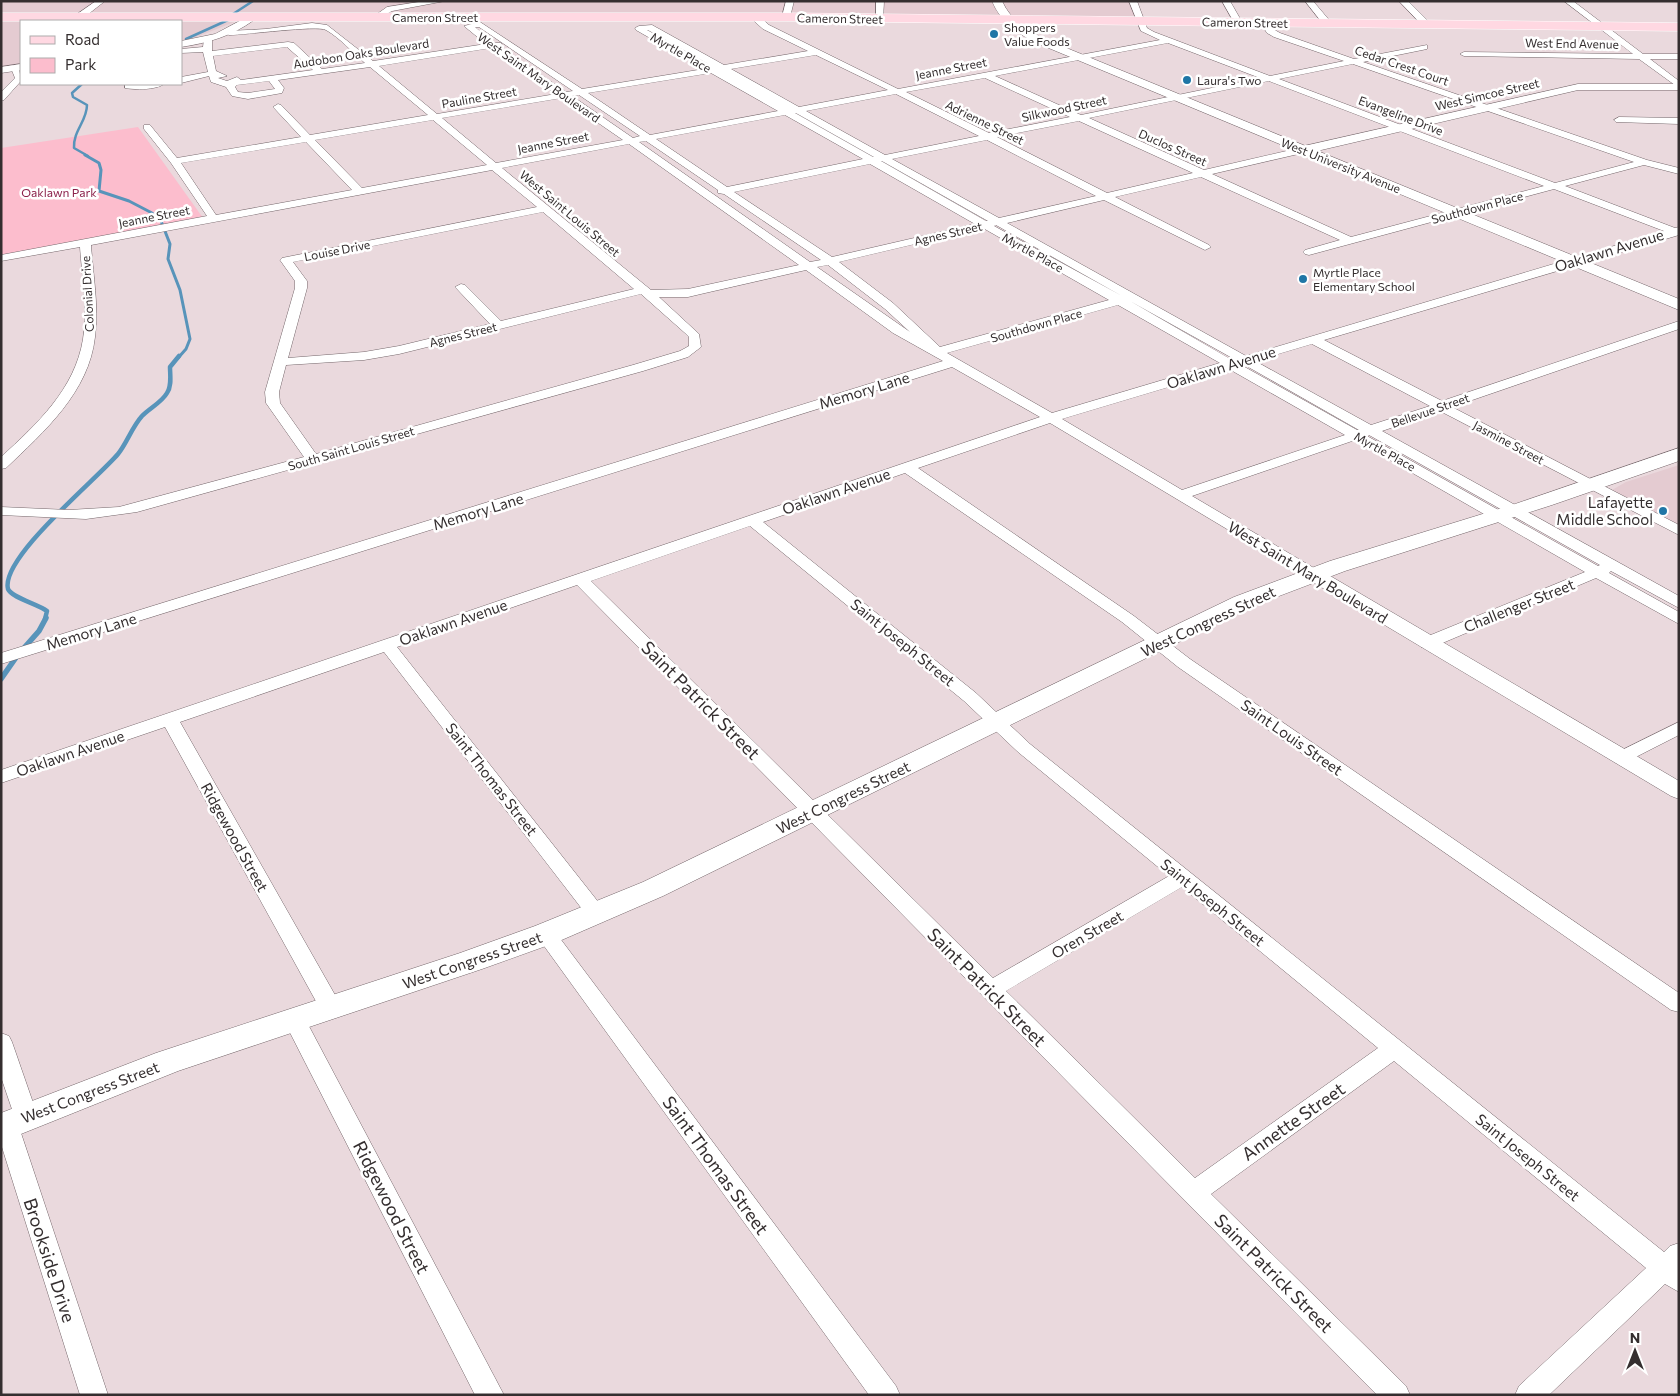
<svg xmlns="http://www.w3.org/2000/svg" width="1680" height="1396" font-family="Commissioner,sans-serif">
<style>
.built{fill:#e4cbd1}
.green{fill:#fcbdcd}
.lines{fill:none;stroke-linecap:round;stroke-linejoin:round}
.stream-far3{stroke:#5894ba;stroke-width:2.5}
.stream-far2{stroke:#5894ba;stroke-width:3}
.stream-far1{stroke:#5894ba;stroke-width:4.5}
.stream{stroke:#5894ba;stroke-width:5.5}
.minor-casing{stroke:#75676b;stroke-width:1}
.tertiary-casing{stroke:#75676b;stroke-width:1}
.secondary-casing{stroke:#75676b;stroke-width:1}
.primary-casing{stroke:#fff;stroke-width:1}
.minor{fill:#fff;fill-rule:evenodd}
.tertiary{fill:#fff;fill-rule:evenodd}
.secondary{fill:#fff;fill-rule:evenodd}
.primary{fill:#ffd8e2;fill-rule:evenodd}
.poi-dot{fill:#1f76a6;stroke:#fff;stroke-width:2}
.labels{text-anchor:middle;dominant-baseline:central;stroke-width:5;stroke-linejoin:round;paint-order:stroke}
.far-street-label{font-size:12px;fill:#342e2f;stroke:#fff}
.far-poi-label{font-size:12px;fill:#342e2f;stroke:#fff;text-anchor:start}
.far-park-label{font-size:12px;fill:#8b204a;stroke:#fff}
.street-label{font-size:15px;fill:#342e2f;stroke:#fff}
.poi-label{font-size:15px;fill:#342e2f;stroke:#fff;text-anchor:end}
.near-street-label{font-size:18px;fill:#342e2f;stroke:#fff}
</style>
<rect width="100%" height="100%" fill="#ead9dd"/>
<g class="built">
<polygon points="1,1 1136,1 1145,19 252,15 189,40 181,41 181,21 21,21 21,64 1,67"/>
<polygon points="1679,465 1679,527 1612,490 1626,482"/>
</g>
<polygon class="green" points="138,127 203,218 1,255 1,148"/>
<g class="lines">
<g class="stream-far3">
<polyline points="233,14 253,1"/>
<polyline points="186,39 228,20"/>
<path d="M82 84 72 93 73 97 87 105C87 121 73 131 74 148L88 156"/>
</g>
<polyline class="stream-far2" points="85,155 99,163 101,170 99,191 129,201 152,213 161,221 170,244 168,259 180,290 190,339 186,349 178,358"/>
<path class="stream-far1" d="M45 619 47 611C38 604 12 598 8 589 0 558 97 479 118 454 127 443 132 427 142 416 150 408 162 402 167 393 172 386 170 375 170 367L179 356"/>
<g class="stream">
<polyline points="24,648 39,631 46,618"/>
<polyline points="1,679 17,656"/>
</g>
<g class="minor-casing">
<g id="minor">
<polygon points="96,1 105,1 82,19 76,19 76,15"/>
<polygon points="425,1 445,1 392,11 377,19 373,17 387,7"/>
<polygon points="786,1 794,1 790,17 786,19 782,17"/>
<polygon points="876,1 884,1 883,20 876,18"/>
<path d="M1129 1H1137L1147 28 1154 32 1270 76 1344 61 1274 37 1267 33 1260 22 1264 20H1267L1273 29 1280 33 1354 59 1427 45V49L1363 62 1647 160 1679 168V174L1644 165 1565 186 1675 228 1679 227V235L1324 340 1442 401 1679 321V329L1452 407 1679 525V535L1440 411 1382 431 1679 596V608L1611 571 1609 573 1679 612V624L1596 578 1433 647H1421L1419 643 1421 639 1585 572 1355 440 1192 496 1319 571 1321 574 1319 577H1307L1050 423 918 468 1134 616 1190 659 1679 993V1012L1671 1010 1178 667 1122 622 905 473 763 522 976 693 1030 744 1664 1252 1670 1246 1679 1243V1292L1665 1284 1549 1395H1515L1519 1386 1646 1268 1394 1061 1211 1194 1406 1386 1410 1395H1377L577 585 397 647 603 908 606 913 603 918 596 920 589 918 384 652 180 722 339 1002 342 1008 339 1014 331 1016 323 1014 165 727 1 783V770L1040 417 952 367 1 664V653L943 361 893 333 806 270 705 293 688 297H659L699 334 701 347 688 357 643 371 137 512 86 519 1 515V507L69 510 119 507 304 457 266 403 265 392 295 288V281L280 260 282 258 537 207 492 170 91 245C93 275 99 306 95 337 89 392 44 432 6 468L1 469V457C37 424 75 389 83 339 88 309 82 277 80 247L1 261V255L207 216 171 163 144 129V125H150L177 158 301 137 275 109 273 107 278 104 281 105 310 135 428 115 370 67 278 80 284 88 282 93 248 99 232 96 226 87 211 82 209 76 181 83V77L208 72 203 52 181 53V49L203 47 204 39 208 37 212 39V51L288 42 294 43 322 69 365 63C352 52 340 38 326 30 317 25 245 35 229 35L225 33 229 31 266 29 312 23 327 25 373 61 486 44 464 26 480 22 582 89 704 69 636 30 635 28 639 26 652 25 724 65 808 51 763 29 754 21V17L758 15 769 25 898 89 1160 40 1141 31ZM475 27H479L573 91 566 92 500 47 502 45 501 43H494ZM647 30H648L714 67ZM1168 43 1260 78 1081 115 995 76ZM287 47 313 70 241 80 237 77 227 81 218 78 227 76 216 71 213 56ZM491 48 556 94 437 114 379 66ZM816 55 888 90 799 107 731 69ZM1353 64 1634 162 1555 183 1279 79ZM711 73 778 111 650 135 588 93ZM985 78 1070 117 989 133 906 92ZM269 81 275 89 248 93 238 92 235 87 237 85ZM1269 81 1544 186 1351 237 1212 174 1307 152V148L1304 147 1204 170 1089 118ZM896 94 979 136 885 155 806 111ZM579 95 640 136 633 138 572 96ZM562 98 623 140 496 163 442 118ZM795 113H796L874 157H873ZM785 115 863 159 727 187 656 139ZM433 120 487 165 362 188 315 140ZM1079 121 1193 173 1107 193 997 137ZM987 140 1096 196 999 218 892 159ZM646 141 718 190V193L724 194 821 260 810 262 639 142ZM306 142 352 190 216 215 181 163ZM629 144 799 265 688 289 651 290 502 168ZM881 161H882L988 221H986ZM870 164 975 224 832 257 734 192ZM1201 177 1340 240 1305 250 1303 252 1305 254 1309 255 1554 189 1664 231 1246 356 1007 223 1104 200 1205 250 1211 247 1209 245 1115 197ZM543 212 634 289 501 321 465 285 461 284 455 287 457 289 490 324 399 346 364 352 288 358 307 288V281L293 262ZM996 225 1122 296 994 226ZM983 228 1109 300 940 347 893 303 839 262ZM828 265 885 309 910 332 817 267ZM641 294 685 333 689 337V346L680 351 633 365 316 454 280 403 279 392 286 365 364 360 399 354ZM1130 301 1234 359 1232 360ZM1118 305 1220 363 1052 413 947 353ZM1312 344 1430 406 1371 425 1255 361ZM1243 364 1359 430H1357L1241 365ZM1229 369 1345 435 1182 490 1062 419ZM1369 435 1600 565 1598 566 1367 436ZM750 526 964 701 1018 752 1169 876 993 978 591 581ZM1182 887 1378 1048 1195 1178 1006 991Z"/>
<polygon points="1222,1 1230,1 1242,22 1241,24 1235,24"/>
<polygon points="1305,1 1313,1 1330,21 1330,25 1324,25"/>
<polygon points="1399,1 1408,1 1429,22 1429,26 1423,26"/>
<polygon points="1564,1 1573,1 1643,54 1679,54 1679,59 1650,59 1679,81 1679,88 1639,59 1464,56 1460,54 1464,52 1633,54"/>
<polygon points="15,65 19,68 21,81 4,100 1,101 1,92 15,78 11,68"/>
<path d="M125 84H164C156 90 135 90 125 88Z"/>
<polygon points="1619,117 1679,118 1679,124 1616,122 1614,120"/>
<polygon points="1679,722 1679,735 1628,761 1622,763 1616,761 1613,757 1616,753"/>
<polygon points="546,926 553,929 896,1386 900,1395 869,1395 539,939 536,934 539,929"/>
<polygon points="294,1010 302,1013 504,1395 475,1395 283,1019 286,1013"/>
<polygon points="1,1033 9,1036 12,1042 38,1117 34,1124 26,1127 18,1124 108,1395 80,1395 1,1144 1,1117 7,1115 15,1118 1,1077"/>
</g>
</g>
<g class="tertiary-casing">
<g id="tertiary">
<path d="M251 15 254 16V20C232 36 208 43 181 47V41L215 34Z"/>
<polygon points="21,64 21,70 1,73 1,67"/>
<polygon points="1578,84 1679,84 1679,90 1578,90 1304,154 1298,150 1304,146"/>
<polygon points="1313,568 1320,570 1679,781 1679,799 1671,796 1306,578 1303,574 1306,570"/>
</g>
</g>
<g class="secondary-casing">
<g id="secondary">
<path d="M992 1H1002C1011 21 1028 31 1047 40L1679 299V310L1039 44C1018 34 1001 23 992 1Z"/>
<polygon points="1679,448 1679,461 1552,505 1345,571 1250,607 663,896 557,942 482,969 178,1071 1,1142 1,1113 156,1053 460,953 535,926 643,882 1234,597 1330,561 1515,504"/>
</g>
</g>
<g class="primary-casing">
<polygon id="primary" points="1,13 786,13 1679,23 1679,31 786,21 1,21"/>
</g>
<use href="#minor" class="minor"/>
<use href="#tertiary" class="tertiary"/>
<use href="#secondary" class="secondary"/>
<use href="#primary" class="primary"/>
</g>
<g class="poi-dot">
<circle cx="994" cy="34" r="5"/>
<circle cx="1187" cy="80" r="5"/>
<circle cx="1303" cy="279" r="5"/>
<circle cx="1663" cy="511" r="5"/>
</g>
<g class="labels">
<g class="far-street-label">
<text x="435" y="17">Cameron Street</text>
<text transform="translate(840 18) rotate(1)">Cameron Street</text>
<text transform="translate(1245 22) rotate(1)">Cameron Street</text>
<text transform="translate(1572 43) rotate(1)">West End Avenue</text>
<text transform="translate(681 52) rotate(30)">Myrtle Place</text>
<text transform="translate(361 53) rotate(-9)">Audobon Oaks Boulevard</text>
<text transform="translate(1402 65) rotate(19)">Cedar Crest Court</text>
<text transform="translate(951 68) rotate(-11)">Jeanne Street</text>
<text transform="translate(539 77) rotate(35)">West Saint Mary Boulevard</text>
<text transform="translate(1487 94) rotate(-13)">West Simcoe Street</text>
<text transform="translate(479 97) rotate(-10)">Pauline Street</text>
<text transform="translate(1064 108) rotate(-12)">Silkwood Street</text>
<text transform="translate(1401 115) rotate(21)">Evangeline Drive</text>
<text transform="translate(985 122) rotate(26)">Adrienne Street</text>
<text transform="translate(553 142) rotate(-11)">Jeanne Street</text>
<text transform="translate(1173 147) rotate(24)">Duclos Street</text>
<text transform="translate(1341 165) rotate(22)">West University Avenue</text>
<text transform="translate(1477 207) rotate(-15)">Southdown Place</text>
<text transform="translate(570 213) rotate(40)">West Saint Louis Street</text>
<text transform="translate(154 216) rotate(-11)">Jeanne Street</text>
<text transform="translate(948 233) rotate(-13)">Agnes Street</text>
<text transform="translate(337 250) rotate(-11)">Louise Drive</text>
<text transform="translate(1033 252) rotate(29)">Myrtle Place</text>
<text transform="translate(87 294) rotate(-93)">Colonial Drive</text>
<text transform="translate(1036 325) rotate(-16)">Southdown Place</text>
<text transform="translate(463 334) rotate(-14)">Agnes Street</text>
<text transform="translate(1430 410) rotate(-19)">Bellevue Street</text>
<text transform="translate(1509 442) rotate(28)">Jasmine Street</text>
<text transform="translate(351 448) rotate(-16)">South Saint Louis Street</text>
<text transform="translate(1385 451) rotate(29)">Myrtle Place</text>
</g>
<g class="far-poi-label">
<text x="1004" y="27">Shoppers<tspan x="1004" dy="14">Value Foods</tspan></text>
<text x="1197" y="80">Laura's Two</text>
<text x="1313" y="272">Myrtle Place<tspan x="1313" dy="14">Elementary School</tspan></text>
</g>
<g class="far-park-label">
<text x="59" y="192">Oaklawn Park</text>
</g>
<g class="street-label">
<text transform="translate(1609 250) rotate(-17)">Oaklawn Avenue</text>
<text transform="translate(1221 367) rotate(-17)">Oaklawn Avenue</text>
<text transform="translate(864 390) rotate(-17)">Memory Lane</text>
<text transform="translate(836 491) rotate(-19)">Oaklawn Avenue</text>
<text transform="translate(478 511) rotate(-17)">Memory Lane</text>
<text transform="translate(1308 572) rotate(31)">West Saint Mary Boulevard</text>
<text transform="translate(1519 605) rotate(-22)">Challenger Street</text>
<text transform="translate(1208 621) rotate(-25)">West Congress Street</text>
<text transform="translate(453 622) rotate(-19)">Oaklawn Avenue</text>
<text transform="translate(91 631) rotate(-17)">Memory Lane</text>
<text transform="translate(903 642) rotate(39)">Saint Joseph Street</text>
<text transform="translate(1292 737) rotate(35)">Saint Louis Street</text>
<text transform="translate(70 753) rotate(-19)">Oaklawn Avenue</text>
<text transform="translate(492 779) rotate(52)">Saint Thomas Street</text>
<text transform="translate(843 797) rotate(-26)">West Congress Street</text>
<text transform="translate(235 837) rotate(61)">Ridgewood Street</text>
<text transform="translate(1213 902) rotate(39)">Saint Joseph Street</text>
<text transform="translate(1087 934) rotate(-30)">Oren Street</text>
<text transform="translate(472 960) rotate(-19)">West Congress Street</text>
<text transform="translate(90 1092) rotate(-21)">West Congress Street</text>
<text transform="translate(1528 1157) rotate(39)">Saint Joseph Street</text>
</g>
<g class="poi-label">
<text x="1653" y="502">Lafayette<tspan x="1653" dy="17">Middle School</tspan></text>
</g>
<g class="near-street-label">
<text transform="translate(701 700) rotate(45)">Saint Patrick Street</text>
<text transform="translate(987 987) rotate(45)">Saint Patrick Street</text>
<text transform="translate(1293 1121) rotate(-35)">Annette Street</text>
<text transform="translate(716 1165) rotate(54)">Saint Thomas Street</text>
<text transform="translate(392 1207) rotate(63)">Ridgewood Street</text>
<text transform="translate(50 1260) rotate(72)">Brookside Drive</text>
<text transform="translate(1274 1273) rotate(45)">Saint Patrick Street</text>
</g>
</g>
<rect width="1680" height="1396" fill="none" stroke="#342e2f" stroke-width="5"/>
<rect x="20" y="20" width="162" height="65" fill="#ffffff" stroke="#aeabac"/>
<rect x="30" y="36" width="25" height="8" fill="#ffd8e2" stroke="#aeabac"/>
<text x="65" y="45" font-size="15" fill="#342e2f">Road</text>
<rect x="30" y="58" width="25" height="15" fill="#fcbdcd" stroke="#aeabac"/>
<text x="65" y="70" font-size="15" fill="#342e2f">Park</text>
<g transform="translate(1635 1351)" stroke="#ffffff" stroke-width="4" paint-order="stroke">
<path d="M0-4L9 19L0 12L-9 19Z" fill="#342e2f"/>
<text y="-8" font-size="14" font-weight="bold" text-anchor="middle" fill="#342e2f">N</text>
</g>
</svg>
